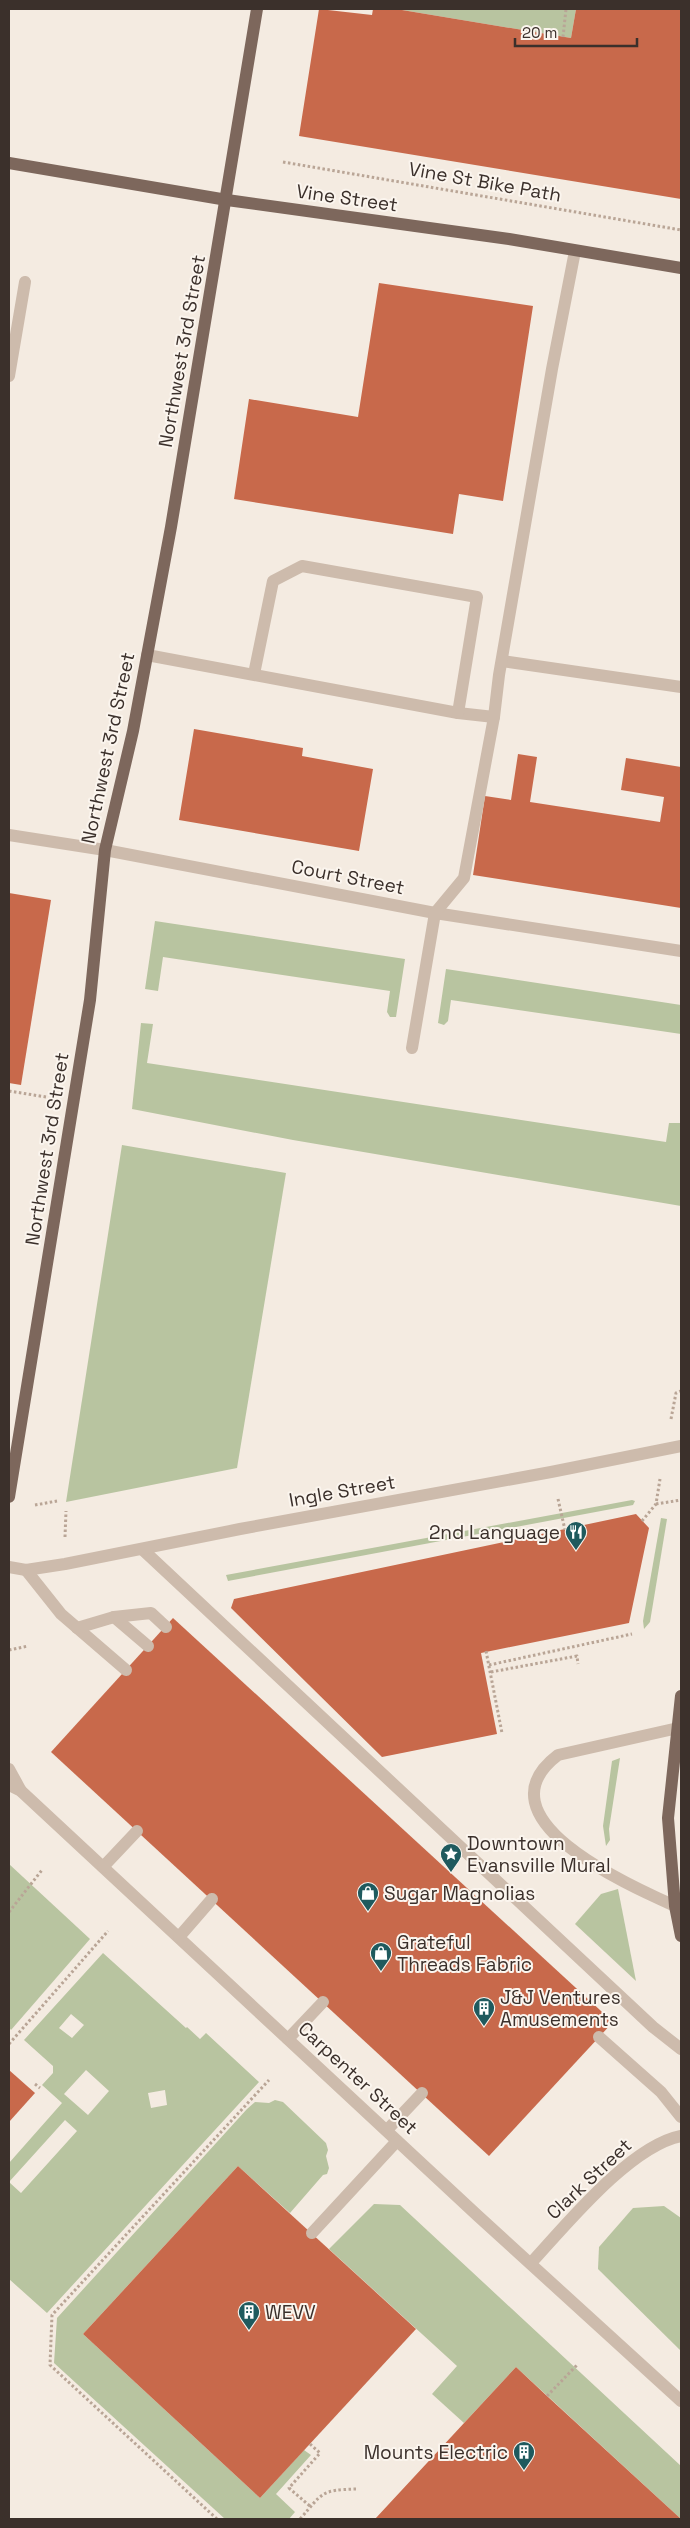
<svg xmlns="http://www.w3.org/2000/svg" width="690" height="2528" font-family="'Space Grotesk',sans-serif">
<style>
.green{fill:#b8c4a0;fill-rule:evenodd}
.building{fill:#c8694b}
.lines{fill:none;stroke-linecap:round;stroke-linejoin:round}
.path{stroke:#b9a596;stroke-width:3;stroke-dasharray:2.5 2.5;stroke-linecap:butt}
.minor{stroke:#cdbbac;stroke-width:12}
.major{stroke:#7d675c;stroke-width:12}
.labels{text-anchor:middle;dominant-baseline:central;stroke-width:4;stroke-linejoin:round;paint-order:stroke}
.street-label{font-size:19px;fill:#3b302b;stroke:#fbf5ee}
.poi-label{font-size:19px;fill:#3b302b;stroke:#fbf5ee;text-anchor:start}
</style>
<rect width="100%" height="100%" fill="#f4ebe1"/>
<g class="green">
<polygon points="396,9 576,9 571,38"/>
<polygon points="155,921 405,959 396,1017 390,1017 387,1012 390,991 163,957 158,991 145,989"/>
<polygon points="446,969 681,1005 681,1034 451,1000 448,1021 444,1025 438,1023"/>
<polygon points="141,1023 153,1024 147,1063 666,1142 669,1123 680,1123 681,1115 681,1206 293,1140 132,1109"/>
<polygon points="122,1145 286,1173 237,1468 66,1502"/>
<polygon points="632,1500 635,1501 633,1505 228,1581 226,1575"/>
<polygon points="661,1518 667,1519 650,1622 644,1629 643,1621"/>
<polygon points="620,1758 609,1829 610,1840 606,1846 603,1826 612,1761"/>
<polygon points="9,1864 90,1939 11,2030 9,2027"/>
<polygon points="618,1889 636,1981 575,1924 601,1894"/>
<path d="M103 1953 186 2028 187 2027 200 2039 206 2033 259 2082 47 2313 9 2279V2163L62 2103 42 2085 53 2073V2066L24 2040ZM71 2014 84 2025 72 2038 59 2028ZM86 2070 109 2091 88 2115 64 2094ZM165 2090 167 2105 151 2108 148 2093ZM65 2120 77 2131 21 2193 9 2182Z"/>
<polygon points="275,2100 283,2102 326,2143 328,2150 326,2156 329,2168 327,2174 323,2175 290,2213 238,2166 83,2334 260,2498 304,2450 311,2455 276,2494 295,2512 289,2519 225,2519 54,2363 57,2318 247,2109 255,2102 269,2103"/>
<polygon points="374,2204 400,2205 681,2466 681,2519 516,2367 464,2423 432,2394 457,2366 329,2249"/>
<polygon points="664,2206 681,2218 681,2351 598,2269 599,2247 633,2208"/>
</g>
<g class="building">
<polygon points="319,9 372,15 373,9 396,9 571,38 576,9 681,9 681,199 299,136"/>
<polygon points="379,283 533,306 503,501 459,494 453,534 234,499 249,399 358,417"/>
<polygon points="194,729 303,748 302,756 373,769 359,851 179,820"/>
<polygon points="518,754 537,757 530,802 660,822 664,797 621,790 626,758 681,767 681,908 473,875 485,796 511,800"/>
<polygon points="9,893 51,900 21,1085 9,1083"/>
<polygon points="636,1514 649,1528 629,1623 481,1653 497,1734 382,1757 231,1608 234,1599"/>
<polygon points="173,1618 613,2022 489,2156 51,1752"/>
<polygon points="9,2070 35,2093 9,2122"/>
<polygon points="238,2166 416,2329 260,2498 83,2334"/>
<polygon points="516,2367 547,2396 681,2519 375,2519"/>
</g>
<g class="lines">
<g class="path">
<polyline points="563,37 566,9"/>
<polyline points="283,162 681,230"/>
<polyline points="9,1091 46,1097"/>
<polyline points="671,1419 676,1393 681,1391"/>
<polyline points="558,1499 565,1530"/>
<polyline points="656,1504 681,1500"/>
<polyline points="35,1505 57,1501"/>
<polyline points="642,1521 656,1504 660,1479"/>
<polyline points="65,1537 66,1511"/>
<polyline points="9,1650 28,1646"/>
<polyline points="486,1651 502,1733"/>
<polyline points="489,1665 632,1634"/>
<polyline points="491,1672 577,1656 578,1664"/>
<polyline points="9,1912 42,1870"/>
<polyline points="9,2044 108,1931"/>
<polyline points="35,2084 40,2088"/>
<polyline points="547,2396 578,2364"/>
<polyline points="310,2444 320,2453 289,2488 311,2507"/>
<polyline points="217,2519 50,2365 52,2315 269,2080"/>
<path d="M300 2519C323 2493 320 2490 356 2489"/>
</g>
<g class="minor">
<polyline points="9,376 25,282"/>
<polyline points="147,655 458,713 494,717"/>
<polyline points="502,661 681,687"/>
<polyline points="254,674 273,581 302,566 477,597 458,713"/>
<polyline points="9,835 105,850 435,913 681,951"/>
<polyline points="412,1048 435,913 464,878 494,717 499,675 552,369 575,251"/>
<polyline points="142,1549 653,2027 681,2049"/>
<polyline points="9,1567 26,1570 65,1564 240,1529 551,1472 681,1446"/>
<polyline points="26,1570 61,1614 126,1670"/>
<polyline points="114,1617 148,1646"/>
<polyline points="77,1628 114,1617 151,1613 166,1627"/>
<polyline points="9,1769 21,1791"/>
<polyline points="9,1785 21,1791 478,2216 681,2401"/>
<polyline points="103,1867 137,1831"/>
<path d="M675 1906C630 1886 475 1818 558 1755L678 1728"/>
<polyline points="179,1937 212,1899"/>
<polyline points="599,2037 661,2092 681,2117"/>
<polyline points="288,2039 323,2002"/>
<polyline points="387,2130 422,2093"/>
<polyline points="312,2233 397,2141"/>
<path d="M531 2263C566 2225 630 2146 681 2136"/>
</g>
<g class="major">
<polyline points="9,163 227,200 509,239 681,268"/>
<polyline points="9,1497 90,1000 105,850 133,731 171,527 257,9"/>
<polyline points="681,1696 668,1818 675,1906 681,1936"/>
</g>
</g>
<defs>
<g id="restaurant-pin" transform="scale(1.125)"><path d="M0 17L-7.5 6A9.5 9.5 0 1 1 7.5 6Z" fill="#1f5a5e" stroke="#fbf5ee"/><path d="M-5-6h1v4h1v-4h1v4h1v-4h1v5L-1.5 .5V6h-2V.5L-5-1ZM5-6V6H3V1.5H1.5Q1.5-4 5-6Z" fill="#fff"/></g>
<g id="sight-pin" transform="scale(1.125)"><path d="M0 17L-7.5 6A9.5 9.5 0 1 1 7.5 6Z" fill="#1f5a5e" stroke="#fbf5ee"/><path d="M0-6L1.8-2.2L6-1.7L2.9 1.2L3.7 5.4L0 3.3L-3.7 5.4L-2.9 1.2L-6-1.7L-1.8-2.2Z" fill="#fff"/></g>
<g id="shop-pin" transform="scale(1.125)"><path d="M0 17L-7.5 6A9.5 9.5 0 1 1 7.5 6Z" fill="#1f5a5e" stroke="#fbf5ee"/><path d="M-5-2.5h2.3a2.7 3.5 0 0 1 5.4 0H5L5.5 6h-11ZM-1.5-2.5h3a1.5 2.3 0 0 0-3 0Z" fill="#fff"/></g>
<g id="building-pin" transform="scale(1.125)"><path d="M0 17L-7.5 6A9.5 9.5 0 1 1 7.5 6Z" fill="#1f5a5e" stroke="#fbf5ee"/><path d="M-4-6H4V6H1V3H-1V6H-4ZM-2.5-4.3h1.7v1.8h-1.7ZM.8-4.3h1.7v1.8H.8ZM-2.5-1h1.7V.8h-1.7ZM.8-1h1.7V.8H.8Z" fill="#fff"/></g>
</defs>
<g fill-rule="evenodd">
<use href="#restaurant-pin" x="576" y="1532"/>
<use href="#sight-pin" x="451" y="1854"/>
<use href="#shop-pin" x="368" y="1893"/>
<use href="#shop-pin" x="381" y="1953"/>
<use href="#building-pin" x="484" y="2008"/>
<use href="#building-pin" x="249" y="2312"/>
<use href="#building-pin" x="524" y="2452"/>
</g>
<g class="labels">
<g class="street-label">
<text transform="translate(485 182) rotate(10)">Vine St Bike Path</text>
<text transform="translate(347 198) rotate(8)">Vine Street</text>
<text transform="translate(182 351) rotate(-80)">Northwest 3rd Street</text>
<text transform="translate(108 748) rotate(-78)">Northwest 3rd Street</text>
<text transform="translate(348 877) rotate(11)">Court Street</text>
<text transform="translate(47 1149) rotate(-81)">Northwest 3rd Street</text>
<text transform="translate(342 1491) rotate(-10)">Ingle Street</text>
<text transform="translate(358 2078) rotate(43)">Carpenter Street</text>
<text transform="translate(589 2179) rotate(-43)">Clark Street</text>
</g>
<g class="poi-label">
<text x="560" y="1532" text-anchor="end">2nd Language</text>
<text x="467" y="1843">Downtown<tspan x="467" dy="22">Evansville Mural</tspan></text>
<text x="384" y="1893">Sugar Magnolias</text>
<text x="397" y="1942">Grateful<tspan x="397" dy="22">Threads Fabric</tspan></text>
<text x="500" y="1997">J&amp;J Ventures<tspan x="500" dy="22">Amusements</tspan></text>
<text x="265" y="2312">WEVV</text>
<text x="508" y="2452" text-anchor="end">Mounts Electric</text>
</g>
</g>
<rect width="690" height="2528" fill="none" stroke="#3b302b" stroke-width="20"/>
<path d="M515 38v8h122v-8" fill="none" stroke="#3b302b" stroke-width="2.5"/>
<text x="522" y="38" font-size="15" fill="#3b302b" stroke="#fbf5ee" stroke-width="4" paint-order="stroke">20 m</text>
</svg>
